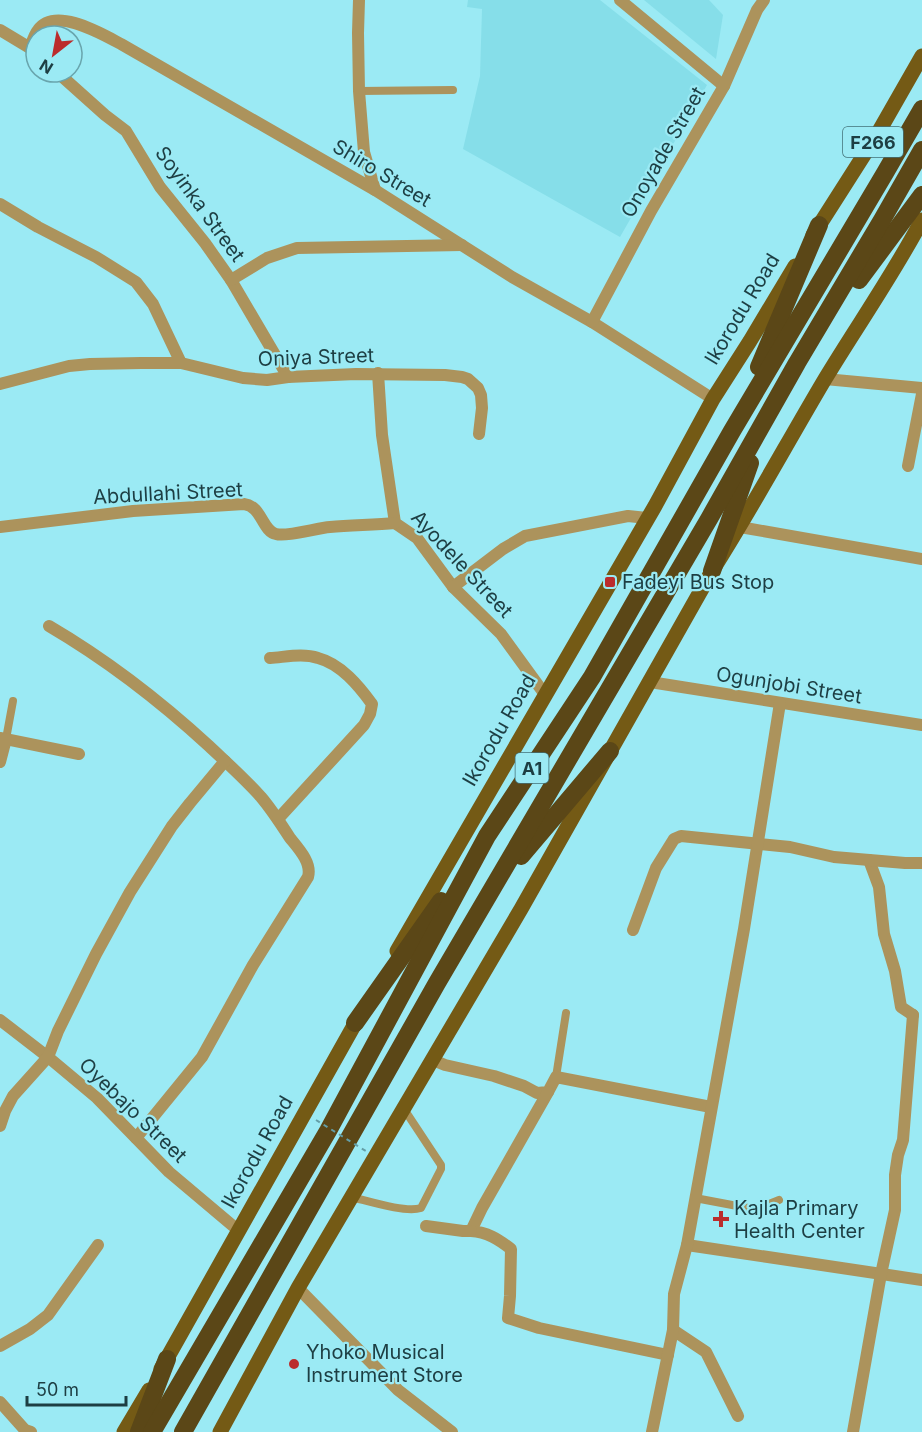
<svg xmlns="http://www.w3.org/2000/svg" width="922" height="1432" font-family="Inter,sans-serif">
<style>
.built{fill:#86dee9}
.lines{fill:none;stroke-linecap:round;stroke-linejoin:round}
.service{stroke:#ac935c;stroke-width:8}
.minor{stroke:#ac935c;stroke-width:12}
.primary{stroke:#745a15;stroke-width:15}
.motorway{stroke:#5b4717;stroke-width:18}
.path-bridge{stroke:#649fa7;stroke-width:2;stroke-dasharray:4.5 4.5;stroke-linecap:butt}
.poi-dot{fill:#bb2c2c;stroke:#9beaf4;stroke-width:2}
.labels{text-anchor:middle;dominant-baseline:central;stroke-width:4.5;stroke-linejoin:round;paint-order:stroke}
.shield{fill:#9beaf4;stroke:#437278;stroke-width:1.5}
.shield-label{font-size:18px;font-weight:bold;fill:#1d3e43}
.street-label{font-size:20px;fill:#1d3e43;stroke:#9beaf4}
.poi-label{font-size:20px;fill:#1d3e43;stroke:#9beaf4;text-anchor:start}
</style>
<rect width="100%" height="100%" fill="#9beaf4"/>
<g class="built">
<polygon points="468,0 600,0 707,85 620,237 463,149 480,76 482,9 467,7"/>
<polygon points="644,0 709,0 723,15 716,59"/>
</g>
<g class="lines">
<g class="service">
<polyline points="359,91 453,90"/>
<polyline points="6,739 13,701"/>
<polyline points="556,1077 566,1013"/>
<path d="M351 1197C368 1201 405 1213 421 1208L441 1169V1165L404 1109"/>
<polyline points="695,1198 748,1208 759,1208 779,1200"/>
</g>
<g class="minor">
<polyline points="359,0 358,33 359,91 364,152 375,190"/>
<polyline points="620,0 724,86"/>
<polyline points="0,30 30,48 36,53"/>
<path d="M30 48C32 42 34 35 38 30 55 6 102 34 121 44L375 190 512 277 592 322 713 399"/>
<polyline points="57,72 105,115 126,131 160,187 205,243 231,280 288,377"/>
<polyline points="0,204 38,227 96,257 136,282 153,304 181,363"/>
<polyline points="231,280 267,258 297,248 462,245"/>
<polyline points="592,322 651,211 724,86 757,10 764,0"/>
<polyline points="378,373 382,435 395,523 417,538 453,587 501,634 546,696"/>
<polyline points="825,379 922,388"/>
<polyline points="0,384 69,366 90,364 141,363 181,363 243,378 267,380 288,377 356,374 445,375 462,377 468,379 478,388 481,395 482,408 479,434"/>
<polyline points="908,466 922,394"/>
<path d="M0 527 133 511 244 504C262 506 262 531 276 534 286 537 317 528 330 527 352 525 374 525 395 523"/>
<polyline points="740,527 922,559"/>
<polyline points="453,587 503,549 525,536 628,516 647,518"/>
<path d="M49 626C107 660 160 701 209 746 227 763 245 779 261 797 272 810 281 824 290 838 299 849 312 863 308 877L253 965 202 1057 136 1138"/>
<path d="M270 658C286 657 303 653 318 658 341 664 359 686 372 704L370 714 364 725 278 819"/>
<polyline points="650,682 922,725"/>
<polyline points="0,738 79,754"/>
<polyline points="0,762 6,739"/>
<polyline points="869,860 879,887 884,934 895,971 901,1007 913,1015"/>
<polyline points="633,930 656,868 674,839 681,836 790,847 834,857 905,863 922,863"/>
<polyline points="0,1020 48,1057 97,1098 169,1172 239,1231"/>
<polyline points="433,1060 445,1065 494,1076 524,1086 537,1093 548,1092 556,1077 711,1107"/>
<path d="M548 1092 482 1208 471 1231C487 1232 498 1239 511 1249L510 1296 508 1318 539 1328 668 1355"/>
<polyline points="0,1126 5,1111 13,1096 48,1057 58,1031 96,954 130,892 172,826 190,803 225,761"/>
<polyline points="426,1226 463,1231 471,1231"/>
<polyline points="687,1245 922,1280"/>
<polyline points="298,1288 398,1390 452,1432"/>
<polyline points="673,1330 706,1352 738,1416"/>
<polyline points="0,1346 30,1329 48,1315 98,1245"/>
<polyline points="0,1402 25,1430 31,1432"/>
<polyline points="652,1432 673,1330 674,1294 687,1245 744,929 780,703"/>
<polyline points="853,1432 881,1274 895,1210 895,1175 898,1155 903,1140 913,1015"/>
</g>
<g class="primary">
<polyline points="813,235 878,133 922,56"/>
<polyline points="397,951 655,506 713,399 750,341 795,266"/>
<polyline points="161,1369 361,1013"/>
<polyline points="124,1432 149,1390"/>
<path d="M220 1432 298 1288 521 909 712 571C752 508 787 443 825 379 857 326 893 275 922 220"/>
</g>
<g class="motorway">
<polyline points="859,280 922,195"/>
<polyline points="759,367 819,225"/>
<polyline points="712,571 750,463"/>
<polyline points="521,856 610,751"/>
<polyline points="355,1023 441,901"/>
<polyline points="139,1432 167,1359"/>
<polyline points="152,1432 328,1131 487,836 592,677 732,431 885,173 922,109"/>
<polyline points="183,1432 437,983 709,519 797,363 882,220 922,150"/>
</g>
<polyline class="path-bridge" points="316,1120 369,1153"/>
</g>
<g class="poi-dot">
<rect x="604" y="576" width="12" height="12" rx="3"/>
<path d="M718 1210h6v6h6v6h-6v6h-6v-6h-6v-6h6z"/>
<circle cx="294" cy="1364" r="6"/>
</g>
<g class="labels">
<g class="shield">
<rect x="843" y="127" width="60" height="30" rx="4.5"/>
<rect x="515.5" y="753" width="33" height="30" rx="4.5"/>
</g>
<g class="shield-label">
<text x="873" y="142">F266</text>
<text x="532" y="768">A1</text>
</g>
<g class="street-label">
<text transform="translate(663 152) rotate(-60)">Onoyade Street</text>
<text transform="translate(382 173) rotate(31)">Shiro Street</text>
<text transform="translate(200 204) rotate(54)">Soyinka Street</text>
<text transform="translate(742 309) rotate(-59)">Ikorodu Road</text>
<text transform="translate(316 357) rotate(-2)">Oniya Street</text>
<text transform="translate(168 493) rotate(-3)">Abdullahi Street</text>
<text transform="translate(462 564) rotate(47)">Ayodele Street</text>
<text transform="translate(789 685) rotate(9)">Ogunjobi Street</text>
<text transform="translate(499 730) rotate(-60)">Ikorodu Road</text>
<text transform="translate(133 1110) rotate(44)">Oyebajo Street</text>
<text transform="translate(257 1152) rotate(-61)">Ikorodu Road</text>
</g>
<g class="poi-label">
<text x="622" y="582">Fadeyi Bus Stop</text>
<text x="734" y="1208">Kajla Primary<tspan x="734" dy="23">Health Center</tspan></text>
<text x="306" y="1352">Yhoko Musical<tspan x="306" dy="23">Instrument Store</tspan></text>
</g>
</g>
<g transform="translate(54 54) rotate(211)"><circle r="28" fill="#9beaf4" stroke="#69a5ad" stroke-width="1.5"/>
<path d="M0-4.5L10 22L0 15L-10 22Z" fill="#bb2c2c"/>
<text y="-9" font-size="16" font-weight="bold" text-anchor="middle" fill="#1d3e43">N</text>
</g>
<path d="M27 1396v9h99v-9" fill="none" stroke="#1d3e43" stroke-width="3"/>
<text x="36" y="1396" font-size="18" fill="#1d3e43" stroke="#9beaf4" stroke-width="4.5" paint-order="stroke">50 m</text>
</svg>
